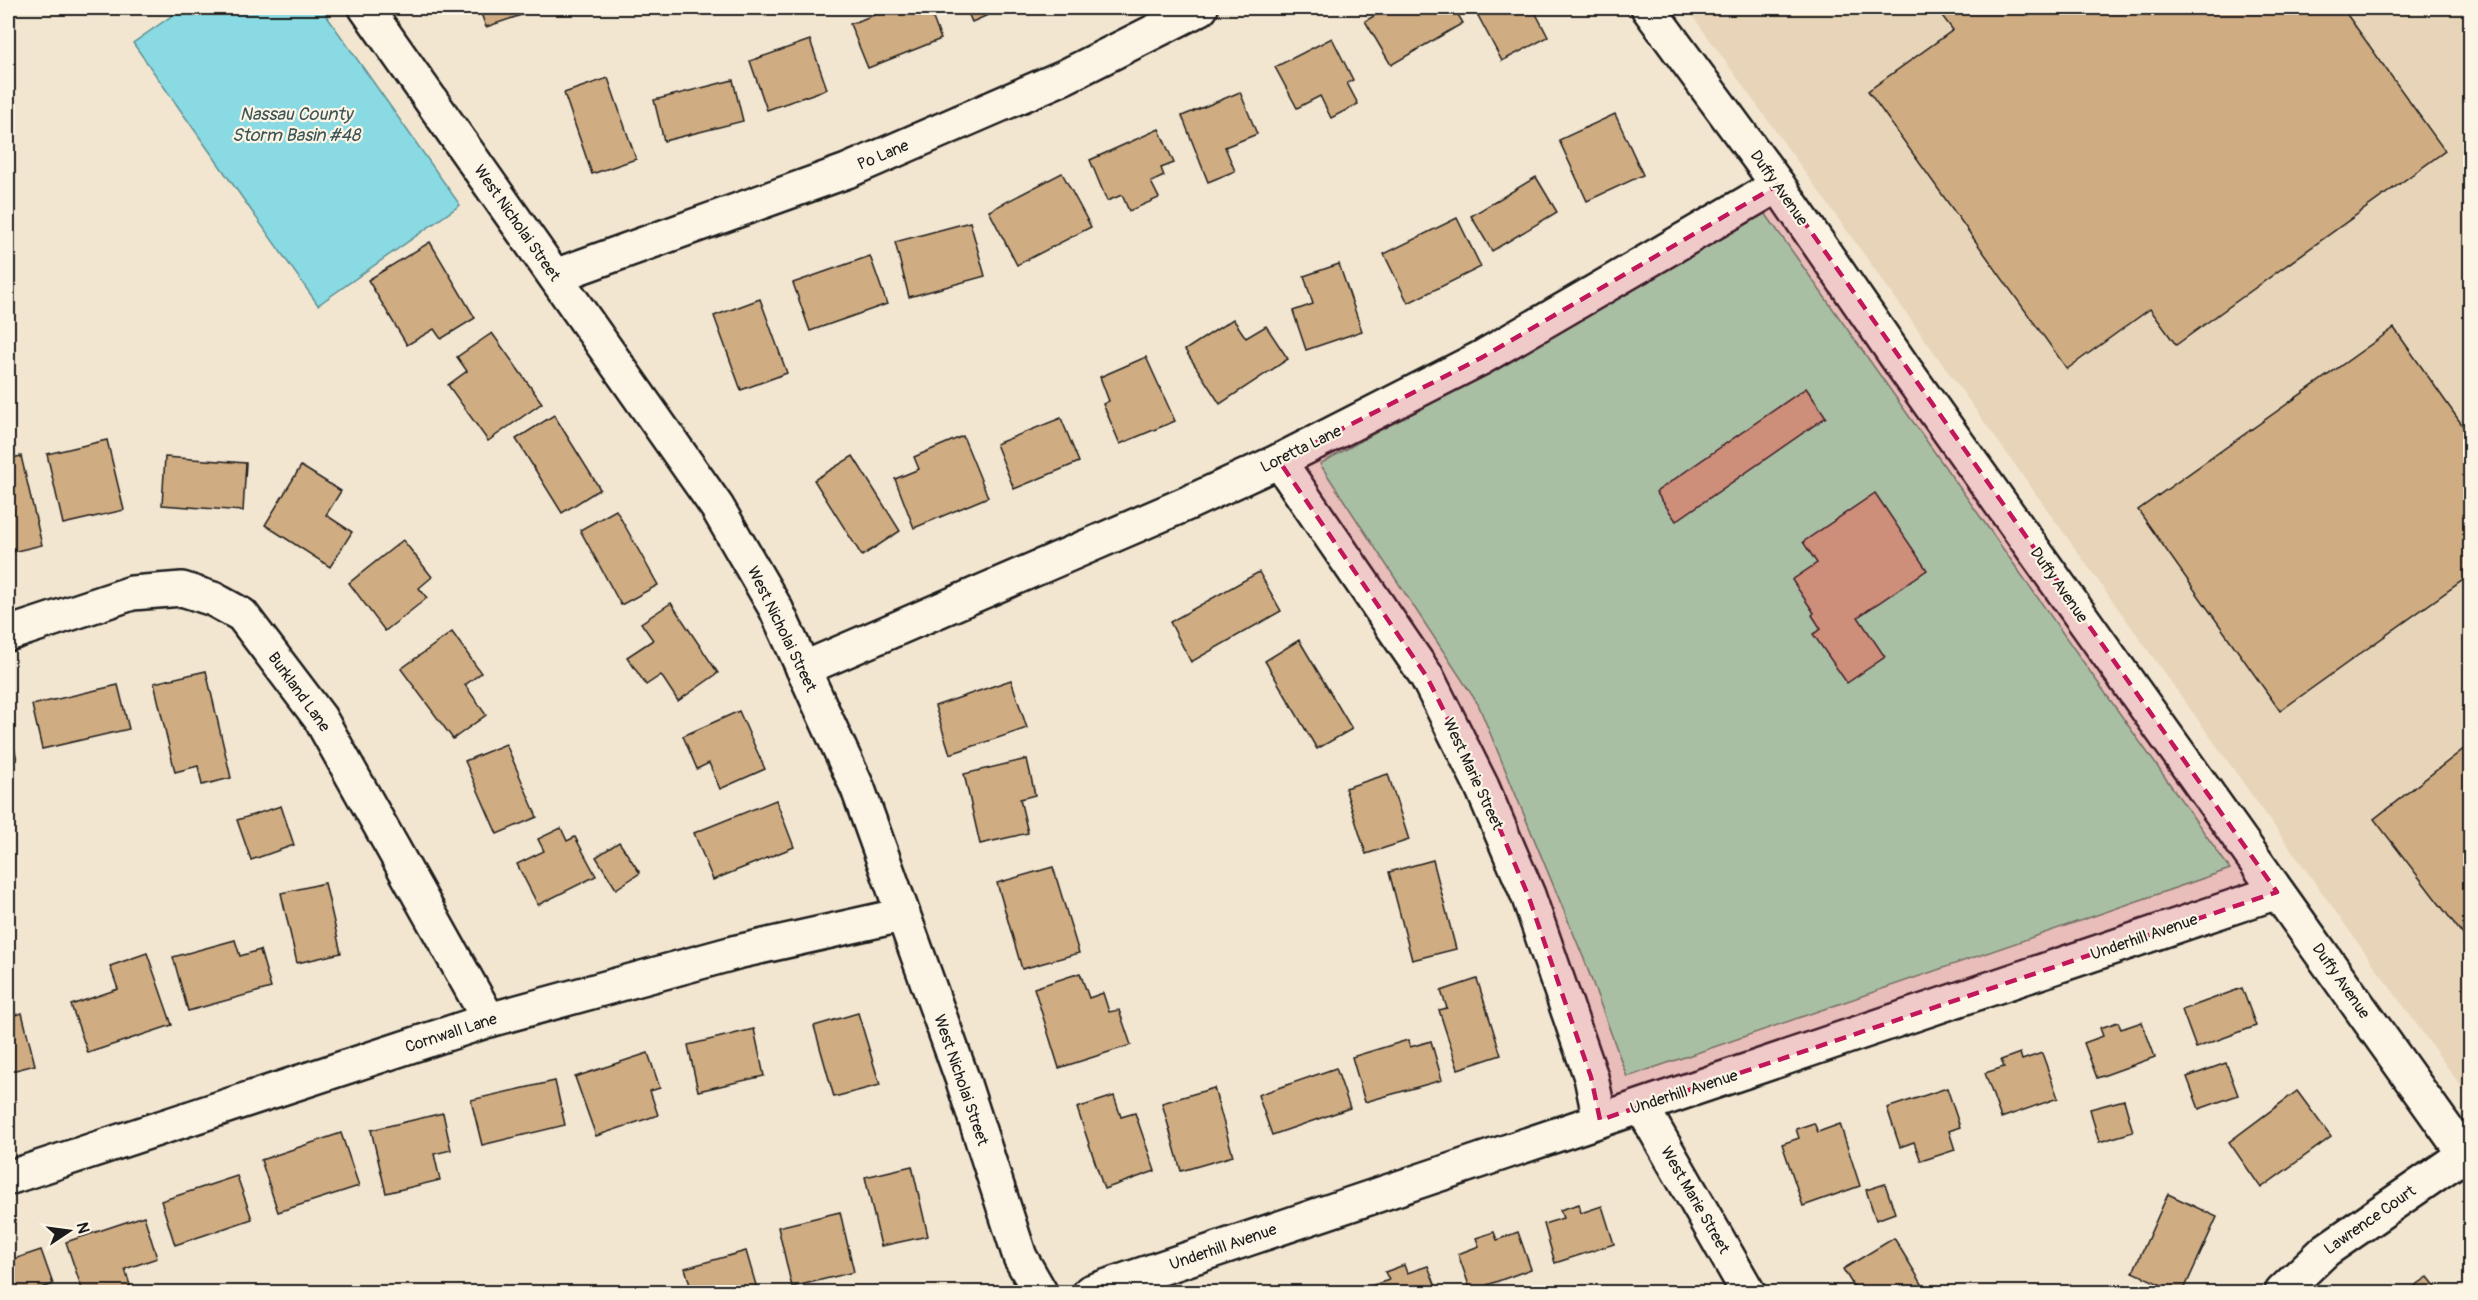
<svg xmlns="http://www.w3.org/2000/svg" width="2478" height="1300" font-family="Pangolin,sans-serif">
<style>
.built{fill:#e8d5b9}
.green{fill:#a3e9b6;stroke:#608269;stroke-width:1.5}
.water{fill:#89dae2;stroke:#5d8e93;stroke-width:1.5}
.building{fill:#d0ac82;stroke:#1c1c1c;stroke-width:1.5}
.lines{fill:none;stroke-linecap:round;stroke-linejoin:round}
.minor-casing{stroke:#1c1c1c;stroke-width:38}
.tertiary-casing{stroke:#1c1c1c;stroke-width:38}
.minor{stroke:#fcf5e5;stroke-width:33}
.tertiary{stroke:#fcf5e5;stroke-width:33}
.marked{fill:#c2185b;fill-opacity:0.2;stroke:#c2185b;stroke-width:4.5;stroke-dasharray:12 8;stroke-linejoin:round}
.labels{text-anchor:middle;dominant-baseline:central;stroke-width:4.5;stroke-linejoin:round;paint-order:stroke}
.street-label{font-size:16px;fill:#1c1c1c;stroke:#fcf5e5}
.water-label{font-size:18px;font-style:italic;fill:#3d5557;stroke:#fcf5e5}
</style>
<rect width="100%" height="100%" fill="#f3e6d1"/>
<filter id="ink" filterUnits="userSpaceOnUse"><feTurbulence type="fractalNoise" baseFrequency=".0167" numOctaves="2"/><feDisplacementMap in="SourceGraphic" scale="12" xChannelSelector="R" yChannelSelector="G"/><feConvolveMatrix kernelMatrix="1 2 1 2 8 2 1 2 1" color-interpolation-filters="sRGB"/></filter>
<g filter="url(#ink)">
<polygon class="built" points="1687,8 2470,8 2470,1099"/>
<polygon class="green" points="1765,213 2230,869 1627,1077 1584,959 1478,704 1320,464"/>
<polygon class="water" points="183,8 321,8 460,205 318,305 133,43"/>
<g class="building">
<polygon points="479,8 532,8 533,11 486,27"/>
<polygon points="871,8 929,8 941,39 868,68 850,24 874,15"/>
<polygon points="966,8 1004,8 972,22"/>
<polygon points="1388,8 1454,8 1463,23 1391,65 1365,21"/>
<polygon points="1474,8 1533,8 1548,37 1502,61"/>
<polygon points="1936,8 2345,8 2343,9 2445,151 2176,345 2150,309 2067,369 1868,91 1953,30"/>
<polygon points="1332,38 1353,80 1347,83 1358,104 1331,118 1320,96 1297,108 1275,67"/>
<polygon points="810,40 827,89 767,110 750,61"/>
<polygon points="608,78 636,159 592,174 564,93"/>
<polygon points="733,80 743,121 664,141 654,100"/>
<polygon points="1240,92 1257,134 1225,147 1235,171 1208,182 1182,116"/>
<polygon points="1615,114 1643,175 1587,201 1559,140"/>
<polygon points="1159,129 1174,163 1161,168 1164,176 1151,182 1159,198 1129,211 1122,195 1107,201 1090,160"/>
<polygon points="1062,173 1091,227 1017,265 989,211"/>
<polygon points="1536,177 1557,212 1492,251 1471,216"/>
<polygon points="1457,218 1481,267 1408,303 1384,254"/>
<polygon points="970,222 985,276 909,297 895,242"/>
<polygon points="430,242 475,318 441,339 434,329 407,345 368,280"/>
<polygon points="870,256 887,304 810,331 793,283"/>
<polygon points="1339,264 1362,331 1306,350 1293,311 1313,304 1304,276"/>
<polygon points="760,299 787,373 741,390 714,316"/>
<polygon points="1233,319 1246,338 1266,326 1288,359 1220,404 1185,350"/>
<polygon points="2394,328 2470,436 2470,575 2280,711 2138,510"/>
<polygon points="492,333 542,403 488,441 448,385 467,371 457,357"/>
<polygon points="1146,357 1175,421 1120,444 1103,404 1109,401 1100,377"/>
<polygon points="1806,388 1826,417 1676,521 1656,492"/>
<polygon points="554,415 600,489 562,513 516,439"/>
<polygon points="1061,418 1079,462 1014,489 996,444"/>
<polygon points="963,436 988,497 914,528 895,479 919,469 914,457"/>
<polygon points="107,440 124,510 63,524 47,454"/>
<polygon points="21,456 42,545 8,553 8,459"/>
<polygon points="853,456 900,531 862,556 814,480"/>
<polygon points="165,457 246,463 243,511 162,505"/>
<polygon points="301,466 341,491 326,515 352,532 330,567 265,525"/>
<polygon points="1875,493 1927,570 1858,617 1885,657 1847,683 1813,634 1821,629 1812,615 1814,613 1792,580 1817,563 1803,542"/>
<polygon points="616,510 658,585 621,605 580,530"/>
<polygon points="403,540 432,577 419,588 427,598 385,631 349,583"/>
<polygon points="1259,572 1281,611 1191,662 1170,622"/>
<polygon points="671,603 718,673 678,701 661,675 646,685 627,657 653,640 641,623"/>
<polygon points="452,632 481,673 465,685 486,715 453,739 401,669"/>
<polygon points="1299,640 1352,729 1317,749 1265,661"/>
<polygon points="206,671 231,778 202,785 198,766 175,772 154,683"/>
<polygon points="1011,680 1027,728 950,754 935,706"/>
<polygon points="118,685 129,729 42,749 32,705"/>
<polygon points="739,711 765,769 720,789 709,763 697,769 683,736"/>
<polygon points="8,721 17,760 8,762"/>
<polygon points="506,744 537,817 497,834 465,761"/>
<polygon points="2470,744 2470,944 2374,819"/>
<polygon points="1027,759 1035,795 1020,799 1028,833 980,844 964,774"/>
<polygon points="1388,774 1409,840 1366,854 1345,788"/>
<polygon points="776,800 794,847 713,880 694,833"/>
<polygon points="281,806 294,845 251,860 237,820"/>
<polygon points="561,828 567,841 575,837 596,876 538,905 517,864 544,851 538,839"/>
<polygon points="619,842 640,873 616,889 596,857"/>
<polygon points="1433,860 1456,949 1412,960 1389,872"/>
<polygon points="1053,867 1079,953 1022,969 997,883"/>
<polygon points="325,883 341,953 297,963 281,893"/>
<polygon points="235,940 240,956 260,950 271,988 188,1011 173,957"/>
<polygon points="147,953 172,1025 88,1053 71,1005 118,989 110,966"/>
<polygon points="1080,973 1089,998 1103,993 1109,1012 1119,1010 1131,1045 1059,1068 1034,988"/>
<polygon points="1477,979 1501,1055 1458,1069 1439,1010 1447,1008 1441,991"/>
<polygon points="2242,988 2256,1026 2196,1048 2182,1010"/>
<polygon points="22,1013 35,1065 8,1072 8,1017"/>
<polygon points="858,1013 880,1085 834,1097 814,1026"/>
<polygon points="2118,1022 2121,1029 2142,1022 2155,1057 2097,1078 2084,1043 2103,1036 2100,1028"/>
<polygon points="754,1029 764,1076 698,1091 688,1045"/>
<polygon points="1408,1040 1410,1047 1431,1041 1442,1080 1365,1102 1352,1057"/>
<polygon points="648,1053 660,1088 650,1091 658,1115 596,1136 575,1077"/>
<polygon points="2020,1053 2022,1060 2042,1053 2058,1098 2001,1118 1985,1073 2004,1067 2001,1060"/>
<polygon points="2226,1063 2238,1095 2199,1109 2187,1077"/>
<polygon points="1336,1068 1350,1108 1272,1135 1258,1095"/>
<polygon points="555,1081 565,1125 482,1145 471,1100"/>
<polygon points="1214,1088 1233,1156 1181,1171 1162,1103"/>
<polygon points="1947,1088 1960,1127 1949,1131 1955,1150 1921,1161 1914,1142 1900,1147 1887,1108"/>
<polygon points="2297,1091 2331,1137 2261,1188 2229,1142"/>
<polygon points="1114,1096 1121,1117 1135,1113 1155,1171 1104,1189 1077,1108"/>
<polygon points="2124,1100 2133,1132 2099,1142 2090,1109"/>
<polygon points="443,1113 451,1150 434,1154 440,1180 386,1193 371,1130"/>
<polygon points="1814,1123 1818,1132 1840,1124 1860,1186 1803,1206 1782,1144 1799,1138 1796,1129"/>
<polygon points="341,1133 359,1186 278,1212 261,1160"/>
<polygon points="912,1166 928,1236 881,1246 865,1177"/>
<polygon points="237,1176 252,1219 175,1245 161,1201"/>
<polygon points="1885,1184 1895,1213 1876,1220 1866,1190"/>
<polygon points="2168,1194 2217,1217 2183,1292 2177,1292 2133,1272"/>
<polygon points="1579,1204 1581,1213 1602,1206 1614,1244 1555,1263 1544,1224 1563,1218 1560,1210"/>
<polygon points="840,1212 854,1272 792,1287 778,1227"/>
<polygon points="144,1216 157,1258 125,1269 132,1292 83,1292 66,1242"/>
<polygon points="1494,1232 1497,1240 1518,1232 1531,1269 1471,1291 1458,1254 1479,1246 1476,1238"/>
<polygon points="1894,1238 1927,1292 1857,1292 1843,1269"/>
<polygon points="41,1250 53,1284 32,1292 8,1292 8,1261"/>
<polygon points="746,1251 758,1292 692,1292 685,1268"/>
<polygon points="1404,1265 1407,1273 1428,1266 1438,1292 1372,1292 1370,1286 1389,1280 1385,1272"/>
<polygon points="2428,1277 2440,1292 2406,1292"/>
</g>
<g class="lines">
<g class="minor-casing">
<g id="minor">
<polyline points="366,8 717,507 776,609 858,789 963,1081 1020,1257 1040,1292"/>
<polyline points="555,276 847,171 1064,77 1201,8"/>
<polyline points="1279,461 1427,677 1482,787 1528,895 1591,1077 1600,1120"/>
<polyline points="8,634 132,593 182,589 213,599 242,615 320,718 489,1020"/>
<polyline points="803,669 1188,503 1279,461 1481,358 1778,185"/>
<polyline points="1642,1107 1748,1292"/>
<polyline points="8,1178 489,1020 737,952 902,915"/>
<polyline points="1090,1292 2277,892"/>
<polyline points="2282,1292 2326,1250 2465,1154"/>
</g>
</g>
<g class="tertiary-casing">
<polyline id="tertiary" points="1648,8 1778,185 1904,368 2470,1162"/>
</g>
<use href="#minor" class="minor"/>
<use href="#tertiary" class="tertiary"/>
</g>
</g>
<path class="marked" d="M1778 185 2277 892 1600 1120 1591 1077 1528 895 1482 787 1427 677 1279 461 1481 358Z"/>
<g class="labels">
<g class="street-label">
<text transform="translate(883 155) rotate(-23)">Po Lane</text>
<text transform="translate(1779 188) rotate(55)">Duffy Avenue</text>
<text transform="translate(517 223) rotate(55)">West Nicholai Street</text>
<text transform="translate(1301 449) rotate(-26)">Loretta Lane</text>
<text transform="translate(2059 585) rotate(55)">Duffy Avenue</text>
<text transform="translate(782 629) rotate(64)">West Nicholai Street</text>
<text transform="translate(299 692) rotate(54)">Burkland Lane</text>
<text transform="translate(1473 774) rotate(65)">West Marie Street</text>
<text transform="translate(2144 937) rotate(-19)">Underhill Avenue</text>
<text transform="translate(2341 981) rotate(55)">Duffy Avenue</text>
<text transform="translate(451 1033) rotate(-18)">Cornwall Lane</text>
<text transform="translate(961 1080) rotate(71)">West Nicholai Street</text>
<text transform="translate(1684 1092) rotate(-18)">Underhill Avenue</text>
<text transform="translate(1695 1200) rotate(60)">West Marie Street</text>
<text transform="translate(2370 1220) rotate(-35)">Lawrence Court</text>
<text transform="translate(1223 1247) rotate(-19)">Underhill Avenue</text>
</g>
<g class="water-label">
<text x="296" y="114">Nassau County<tspan x="296" dy="21">Storm Basin #48</tspan></text>
</g>
</g>
<rect width="2478" height="1300" fill="none" stroke="#fcf5e5" stroke-width="30"/>
<rect x="15" y="15" width="2448" height="1270" fill="none" stroke="#1c1c1c" stroke-width="2" filter="url(#ink)"/>
<g transform="translate(69 1231) rotate(77)" stroke="#fcf5e5" stroke-width="4.5" paint-order="stroke">
<path d="M0-4.5L10 22L0 15L-10 22Z" fill="#1c1c1c"/>
<text y="-9" font-size="16" font-weight="bold" text-anchor="middle" fill="#1c1c1c">N</text>
</g>
</svg>
